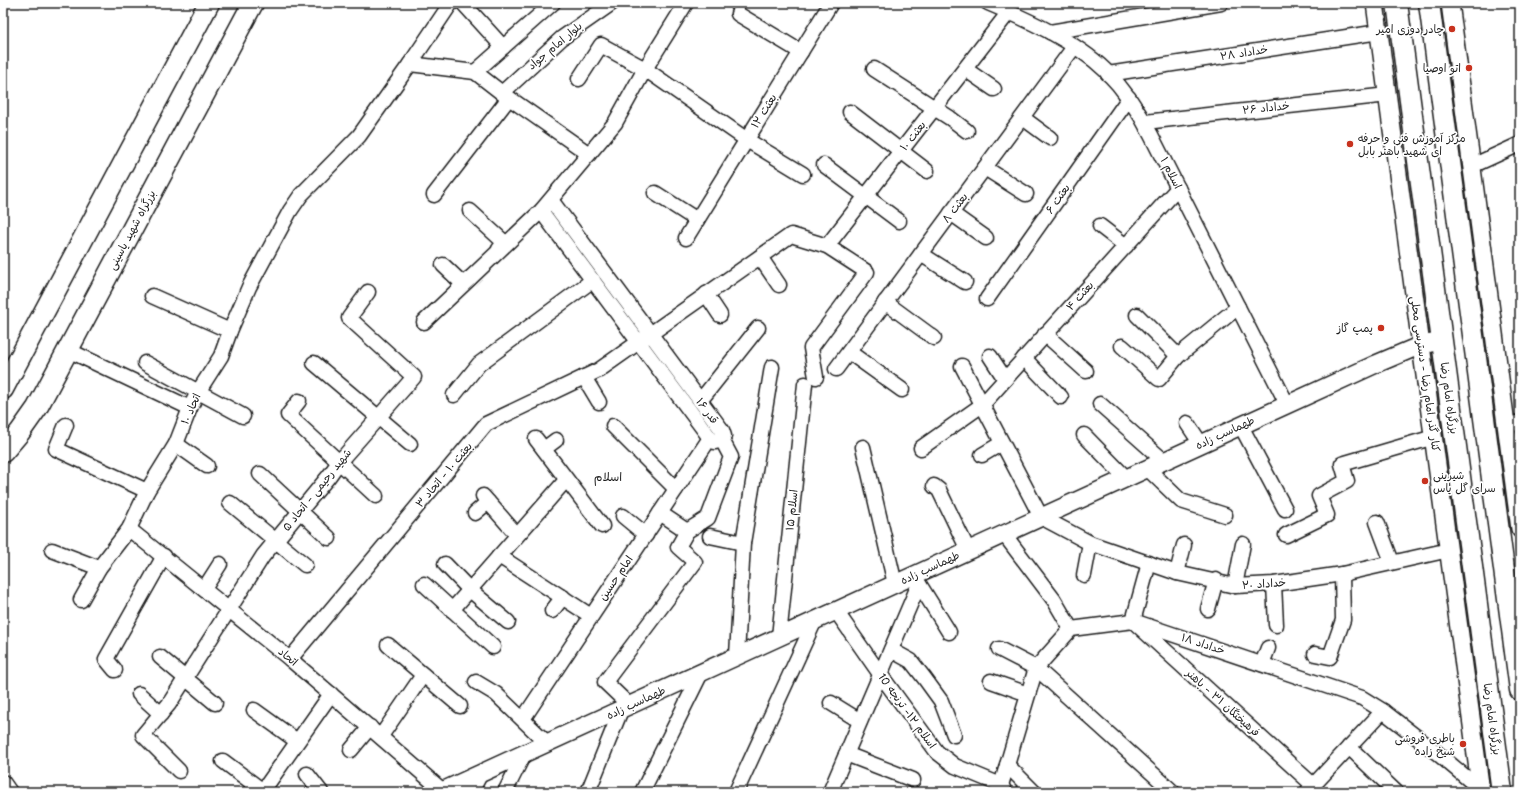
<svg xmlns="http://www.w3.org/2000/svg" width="1523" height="795" font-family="'Shantell Sans','Playpen Sans Arabic',sans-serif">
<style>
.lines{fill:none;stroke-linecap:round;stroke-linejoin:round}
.minor-casing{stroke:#1c1c1c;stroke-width:17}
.major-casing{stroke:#1c1c1c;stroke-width:20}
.highway-casing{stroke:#1c1c1c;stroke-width:23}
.minor{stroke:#fff;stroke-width:14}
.major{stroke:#fff;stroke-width:17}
.highway{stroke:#fff;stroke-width:20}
.poi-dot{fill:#c8321e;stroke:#fff;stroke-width:1.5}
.labels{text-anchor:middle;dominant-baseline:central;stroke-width:3.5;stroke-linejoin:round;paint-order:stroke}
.poi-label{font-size:11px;fill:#1c1c1c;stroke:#fff;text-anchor:end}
.street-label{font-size:11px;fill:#1c1c1c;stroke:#fff}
.neighbourhood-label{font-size:12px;fill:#1c1c1c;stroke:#fff}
</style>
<rect width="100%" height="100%" fill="#fff"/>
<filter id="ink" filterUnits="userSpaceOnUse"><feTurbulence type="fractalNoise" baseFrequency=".025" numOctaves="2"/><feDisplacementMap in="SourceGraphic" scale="8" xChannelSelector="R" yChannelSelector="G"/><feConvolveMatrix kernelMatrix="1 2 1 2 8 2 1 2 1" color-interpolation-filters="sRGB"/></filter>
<g filter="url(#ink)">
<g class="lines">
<g class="minor-casing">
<g id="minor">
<polyline points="451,3 410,64 475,72 502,93 589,154"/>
<polyline points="463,3 503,47"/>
<path d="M988 3C1026 19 1075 41 1105 70 1124 89 1139 111 1151 135L1287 404"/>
<polyline points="738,14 801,52"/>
<polyline points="1050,32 1221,3"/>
<polyline points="874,69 950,118 967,131"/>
<polyline points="965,69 994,89"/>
<polyline points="475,72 553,3"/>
<polyline points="1108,74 1379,32"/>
<polyline points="579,79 601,45 645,69 747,140 803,174"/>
<polyline points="502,93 562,38 612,3"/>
<polyline points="850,112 927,171"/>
<polyline points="1023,118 1050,138"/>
<polyline points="1145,122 1388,95"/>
<polyline points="824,165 899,221"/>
<polyline points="1472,166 1520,144"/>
<polyline points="985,168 1026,194"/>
<polyline points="655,193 697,220"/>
<polyline points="434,195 509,98"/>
<polyline points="470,211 505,243 499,249"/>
<polyline points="541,211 710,438 715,442 722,440 724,436 722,430 551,200"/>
<polyline points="951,213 986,238"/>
<polyline points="1100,226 1126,246"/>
<polyline points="686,238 831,3"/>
<polyline points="827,246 1009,12"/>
<polyline points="921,254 965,282"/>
<polyline points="760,257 779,285"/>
<polyline points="443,265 463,284 470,278"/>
<polyline points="706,294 720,315"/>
<polyline points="152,296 230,331"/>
<polyline points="987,299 1129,98"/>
<polyline points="885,302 934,338"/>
<polyline points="1137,315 1178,356"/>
<polyline points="424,322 541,211 615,123 645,69 686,3"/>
<polyline points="1045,334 1086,371"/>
<polyline points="1122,346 1159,379 1178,356 1238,307"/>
<polyline points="68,350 190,408"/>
<polyline points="849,352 902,390"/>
<polyline points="990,356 1005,379"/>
<polyline points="1024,358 1061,397"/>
<polyline points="145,363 243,416"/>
<polyline points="314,363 410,444"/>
<polyline points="962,366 1041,517 1090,543 1177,573 1235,586 1274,584 1342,574 1449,550"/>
<polyline points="836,369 1074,47"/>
<polyline points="584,377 599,402"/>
<polyline points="454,395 479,364 593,280"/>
<polyline points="299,401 288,415 376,496"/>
<polyline points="700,401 758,328"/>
<polyline points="1100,404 1164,461"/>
<polyline points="1187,423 1201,444"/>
<polyline points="66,425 56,449 147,491"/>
<polyline points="613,426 676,489"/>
<polyline points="1241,426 1285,509"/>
<polyline points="1506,426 1520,422"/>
<polyline points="1084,435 1126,478"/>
<polyline points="536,439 602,526"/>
<polyline points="176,444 207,466"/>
<polyline points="863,447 895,584"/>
<polyline points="921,448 982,405 1178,188"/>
<polyline points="544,449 556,440"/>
<polyline points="982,455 1002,443"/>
<polyline points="1149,468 1153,474 1181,501 1225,515"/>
<polyline points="260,474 329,538"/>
<polyline points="934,486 939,490 968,550"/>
<polyline points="483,496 517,535"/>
<polyline points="230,503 305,565"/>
<polyline points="475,513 488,502"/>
<polyline points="660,513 687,531"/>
<polyline points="623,516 646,535"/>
<polyline points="1377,522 1392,562"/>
<polyline points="129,529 290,659 443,791"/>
<polyline points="1004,534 1054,600 1071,629"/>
<polyline points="1286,535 1327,515 1319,496 1347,481 1342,464 1434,437"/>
<polyline points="710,536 743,543"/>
<polyline points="52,550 99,568"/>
<polyline points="499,556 591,616"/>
<polyline points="1149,563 1133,621 1313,785"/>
<polyline points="445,564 470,590 508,622"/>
<polyline points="1177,573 1184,545"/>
<polyline points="1084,575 1090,543"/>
<polyline points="916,579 949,632"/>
<polyline points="424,584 493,647"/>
<polyline points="1274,584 1276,625"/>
<polyline points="1235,586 1243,544"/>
<polyline points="204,589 220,564"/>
<polyline points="81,600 99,568 129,529 147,491 176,444 190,408 198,392 221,356 230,331 249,287 290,211 301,195 359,136 410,64"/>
<polyline points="1208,609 1216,580"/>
<polyline points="452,610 566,480"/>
<polyline points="552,611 563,597"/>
<polyline points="836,611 880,674 937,752 955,766 1001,785 1005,792"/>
<polyline points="779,637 805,384"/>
<polyline points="388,645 460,706"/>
<polyline points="999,649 1036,668 1173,792"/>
<polyline points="891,650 911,661 925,679 941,701 954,735"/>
<polyline points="1315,654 1330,657 1343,620 1342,574"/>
<polyline points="737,656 743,543 772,367"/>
<polyline points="160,657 215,703"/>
<polyline points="290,659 486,424 599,370 791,235 827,246 867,272 811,348 816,377"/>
<polyline points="1262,664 1268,648"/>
<polyline points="115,670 106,659 164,556"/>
<polyline points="991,681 1028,694"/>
<polyline points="476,682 496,694 547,743"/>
<polyline points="139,694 161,714"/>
<polyline points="831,703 860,721"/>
<polyline points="629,705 605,682 695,562 678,547 687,531 708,518 731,457 722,440"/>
<polyline points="254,710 297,741"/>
<polyline points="523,719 710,438"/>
<polyline points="381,736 423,675"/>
<polyline points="1349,747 1396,792"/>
<polyline points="351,750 370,727"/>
<polyline points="846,754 913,780"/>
<polyline points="223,761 263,791"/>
<polyline points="1007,765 1034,792"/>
<polyline points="179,771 143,735 169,704 263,556 329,476 339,462 414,377 349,318 368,292"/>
<polyline points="307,774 321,792"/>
<polyline points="3,782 10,792"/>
<polyline points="262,792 331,694"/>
<polyline points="471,792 481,773"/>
<polyline points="505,792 523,756 526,753"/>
<polyline points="588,792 621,710"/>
<polyline points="642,792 700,675 705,671"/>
<polyline points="736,792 815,620"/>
<polyline points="830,792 919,584"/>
<polyline points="999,792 1036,668 1071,629 1133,621 1362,698 1383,711 1437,753 1480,789"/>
<polyline points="1307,792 1383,711"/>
</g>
</g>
<g class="major-casing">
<g id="major">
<polyline points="1375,3 1481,792"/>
<polyline points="1450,3 1520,529"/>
<polyline points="440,792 1376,364 1421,345 1442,341"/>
</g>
</g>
<g class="highway-casing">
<g id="highway">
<polyline points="1397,3 1502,792"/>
<polyline points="1429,3 1520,690"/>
<polyline points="3,389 209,3"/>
<polyline points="3,452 20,432 37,408 253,3"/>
</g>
</g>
<use href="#minor" class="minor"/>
<use href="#major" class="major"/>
<use href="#highway" class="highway"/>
</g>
</g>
<g class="poi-dot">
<circle cx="1452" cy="29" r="4"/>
<circle cx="1469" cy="68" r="4"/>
<circle cx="1350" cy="144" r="4"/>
<circle cx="1381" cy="328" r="4"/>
<circle cx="1425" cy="481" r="4"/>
<circle cx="1463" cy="744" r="4"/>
</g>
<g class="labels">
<g class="poi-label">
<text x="1444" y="29">چادر دوزی امیر</text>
<text x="1461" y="68">اتو اوصیا</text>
<text x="1358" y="138" text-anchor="start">مرکز آموزش فنی و حرفه<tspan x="1358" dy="13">ای شهید باهنر بابل</tspan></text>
<text x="1373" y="328">پمپ گاز</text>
<text x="1433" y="475" text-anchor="start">شیرینی<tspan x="1433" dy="13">سرای گل یاس</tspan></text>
<text x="1455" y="738">باطری فروشی<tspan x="1455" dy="13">شیخ زاده</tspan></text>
</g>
<g class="street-label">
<text transform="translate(555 46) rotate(-40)">بلوار امام جواد</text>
<text transform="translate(1244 53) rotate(-9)">خداداد ۲۸</text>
<text transform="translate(1266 108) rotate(-6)">خداداد ۲۶</text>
<text transform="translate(764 111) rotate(-58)">بعثت ۱۲</text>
<text transform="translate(913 136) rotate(-52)">بعثت ۱۰</text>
<text transform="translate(1171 173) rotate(63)">اسلام ۱</text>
<text transform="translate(1058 199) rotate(-55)">بعثت ۶</text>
<text transform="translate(955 208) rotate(-53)">بعثت ۸</text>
<text transform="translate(132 230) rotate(-62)">بزرگراه شهید یاسینی</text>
<text transform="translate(1080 296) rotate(-48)">بعثت ۴</text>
<text transform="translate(1425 374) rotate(82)">کنار گذر امام رضا - دسترسی محلی</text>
<text transform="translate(1449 398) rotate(82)">بزرگراه امام رضا</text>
<text transform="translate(191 409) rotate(-66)">اتحاد ۱۰</text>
<text transform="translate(707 411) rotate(53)">قدر ۱۶</text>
<text transform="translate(1225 433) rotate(-25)">طهماسب زاده</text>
<text transform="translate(444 475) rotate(-50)">بعثت ۱۰ - اتحاد ۳</text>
<text transform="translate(317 490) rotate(-51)">شهید رحیمی - اتحاد ۵</text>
<text transform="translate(792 510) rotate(-84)">اسلام ۱۵</text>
<text transform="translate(930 568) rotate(-25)">طهماسب زاده</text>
<text transform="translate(616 578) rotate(-56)">امام حسین</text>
<text transform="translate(1264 584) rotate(-4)">خداداد ۲۰</text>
<text transform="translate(1203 644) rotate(18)">خداداد ۱۸</text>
<text transform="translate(288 657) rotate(40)">اتحاد</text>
<text transform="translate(636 703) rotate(-25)">طهماسب زاده</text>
<text transform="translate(1223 703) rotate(42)">فرهیختگان ۳۱ - باهنر</text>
<text transform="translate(907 711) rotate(54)">اسلام ۱۲- ترنجه 10</text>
<text transform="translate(1492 719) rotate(82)">بزرگراه امام رضا</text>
</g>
<g class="neighbourhood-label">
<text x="608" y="477">اسلام</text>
</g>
</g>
<rect width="1523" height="795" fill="none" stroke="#fff" stroke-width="16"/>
<rect x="8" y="8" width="1507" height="779" fill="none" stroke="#1c1c1c" stroke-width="1.5" filter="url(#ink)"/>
</svg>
